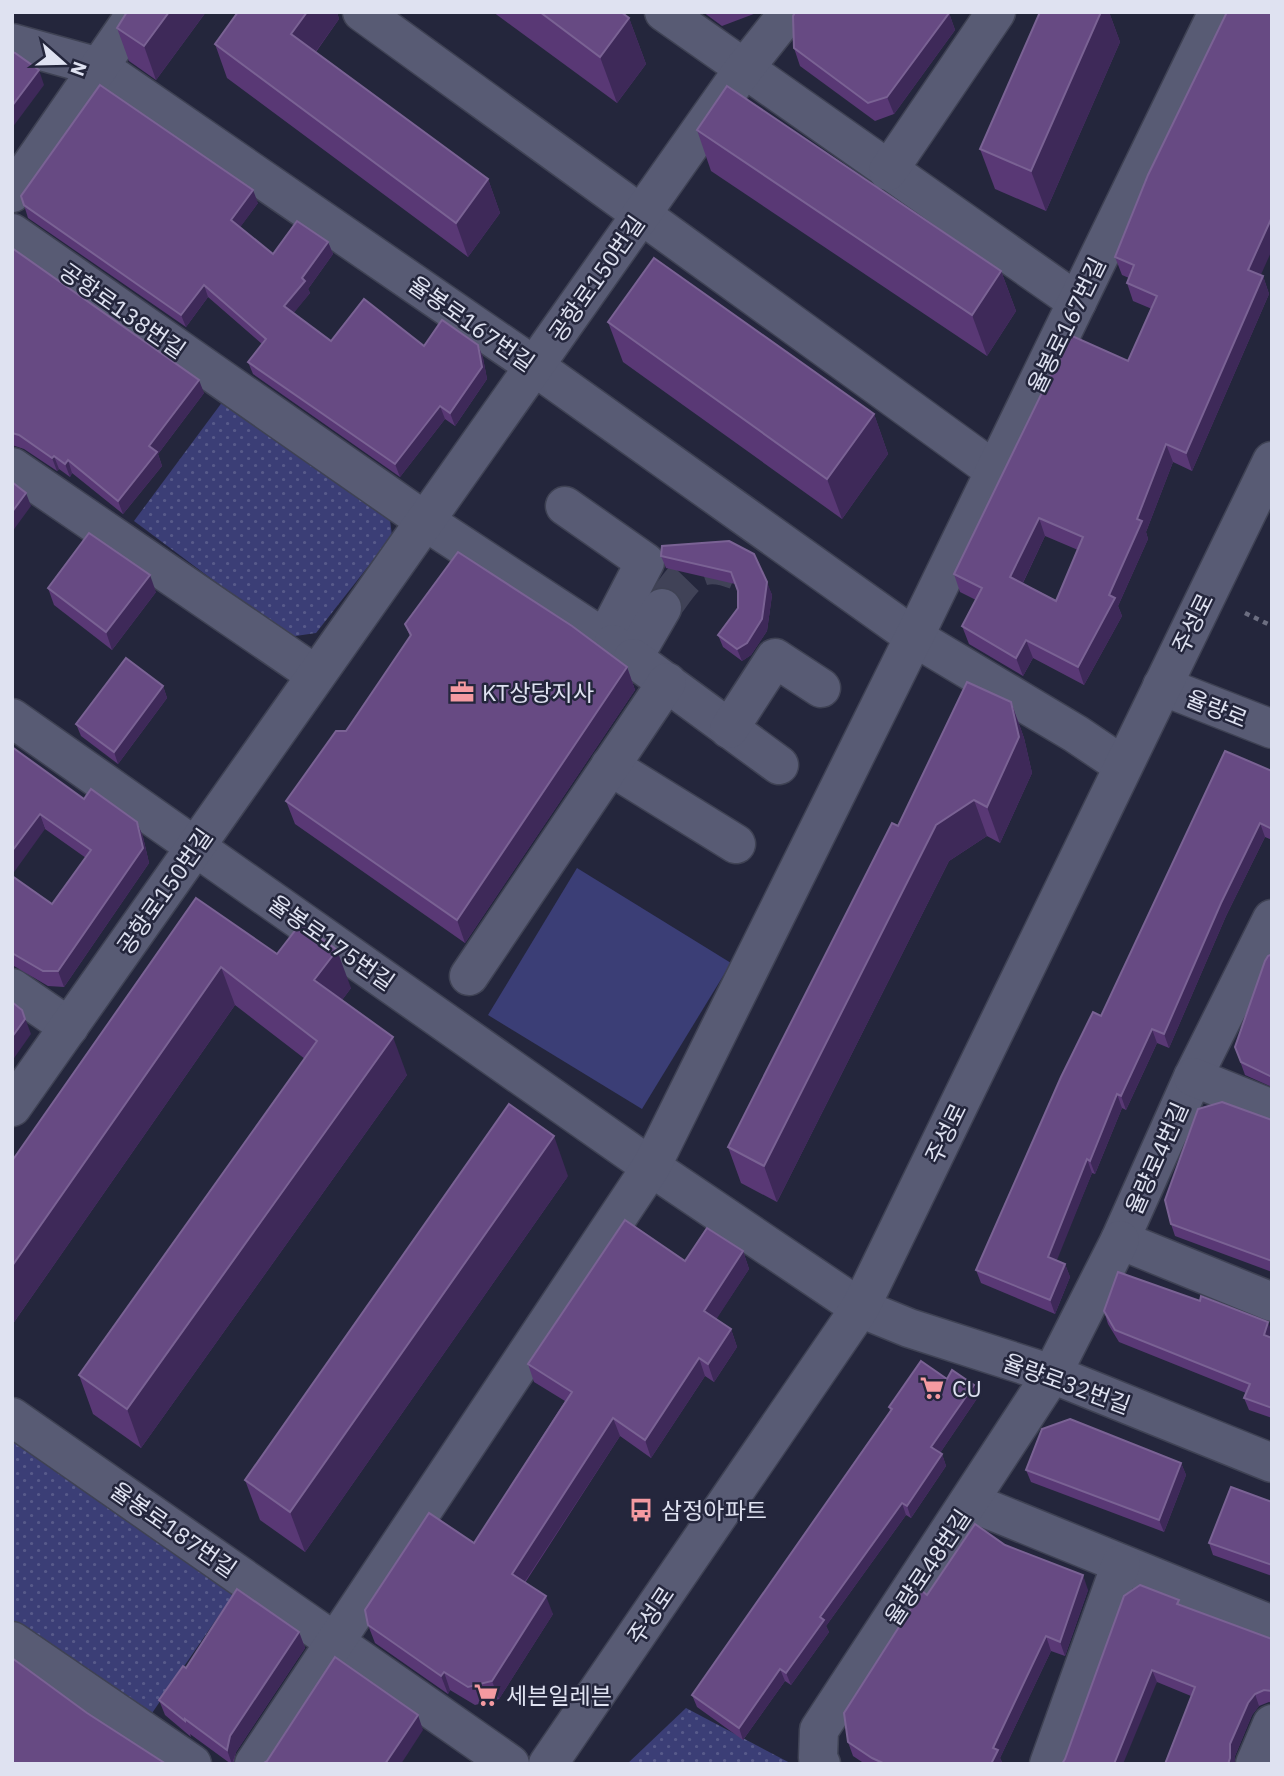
<svg xmlns="http://www.w3.org/2000/svg" width="1284" height="1776" font-family="'IBM Plex Sans','Noto Sans KR',sans-serif">
<style>
.green{fill:#3b3e76}
.park{fill:url(#park-dots)}
.lines{fill:none;stroke-linecap:round;stroke-linejoin:round}
.minor-tunnel{stroke:#404257;stroke-width:38;stroke-dasharray:38 19;stroke-linecap:butt}
.minor-casing{stroke:#3f4254;stroke-width:41}
.path{stroke:#6c6e81;stroke-width:4.5;stroke-dasharray:5 5;stroke-linecap:butt}
.minor{stroke:#585b74;stroke-width:38}
.wall{fill:#593875;fill-rule:evenodd}
.shaded-wall{fill:#3e2959}
.building{fill:#674a83;stroke:#7a6294;stroke-width:2;fill-rule:evenodd}
.labels{text-anchor:middle;dominant-baseline:central;stroke-width:5;stroke-linejoin:round;paint-order:stroke}
.street-label{font-size:23px;fill:#dfe2f1;stroke:#24263c}
.poi-label{font-size:23px;fill:#dfe2f1;stroke:#24263c;text-anchor:start}
</style>
<defs>
<pattern id="park-dots" width="8" height="8" patternUnits="userSpaceOnUse" patternTransform="scale(1.75)"><rect width="8" height="8" fill="#3b3e76"/><path d="M2 2h.1M6 6h.1" fill="none" stroke="#575a8a" stroke-width="1.8" stroke-linecap="round"/></pattern>
</defs>
<rect width="100%" height="100%" fill="#24263c"/>
<polygon class="green" points="577,868 731,963 642,1109 488,1015"/>
<g class="park">
<polygon points="226,397 390,520 392,536 316,633 289,637 134,521"/>
<polygon points="12,1439 235,1592 150,1716 12,1622"/>
<polygon points="686,1708 792,1764 627,1764"/>
</g>
<g class="lines">
<path class="minor-tunnel" d="M662 608C685 577 695 554 737 571"/>
<g class="minor-casing">
<g id="minor">
<polyline points="362,12 995,471"/>
<polyline points="664,12 1077,302"/>
<polyline points="12,43 99,67 534,366 914,637 1076,734 1122,765"/>
<polyline points="888,171 996,12"/>
<polyline points="12,193 137,12"/>
<polyline points="12,233 425,521 605,639 645,562 565,506"/>
<polyline points="12,467 316,675"/>
<polyline points="613,644 633,658 662,608"/>
<polyline points="633,658 779,765"/>
<polyline points="1162,686 1272,729"/>
<polyline points="12,718 651,1167 860,1308 909,1328 1052,1374 1272,1463"/>
<polyline points="729,729 775,658 821,688"/>
<polyline points="610,766 736,844"/>
<polyline points="1272,919 1193,1077 1120,1240 1272,1302"/>
<polyline points="469,976 667,682"/>
<polyline points="12,988 69,1027"/>
<polyline points="1193,1077 1272,1109"/>
<polyline points="12,1107 743,70 789,12"/>
<polyline points="12,1417 510,1764"/>
<polyline points="970,1502 1272,1625"/>
<polyline points="12,1641 192,1764"/>
<polyline points="254,1764 651,1167 914,637 1218,12"/>
<polyline points="548,1764 860,1308 1272,461"/>
<polyline points="821,1764 818,1758 819,1730 1052,1374 1120,1240"/>
<polyline points="1049,1764 1121,1564"/>
<polyline points="1255,1764 1272,1724"/>
</g>
</g>
<polyline class="path" points="1245,613 1272,626"/>
<use href="#minor" class="minor"/>
</g>
<g class="wall">
<polygon points="127,12 206,12 156,80 129,61 117,28"/>
<polygon points="238,12 337,12 339,19 316,52 488,179 500,213 468,257 227,78 215,44"/>
<polygon points="493,12 621,12 629,18 646,64 617,103"/>
<polygon points="703,12 759,12 722,26"/>
<polygon points="1040,12 1109,12 1120,42 1046,211 995,189 980,149"/>
<polygon points="949,13 955,30 894,114 875,121 800,66 794,48"/>
<polygon points="697,130 1001,271 1016,311 987,356 711,171"/>
<polygon points="258,203 240,227 273,254 328,242 333,254 308,289 310,293 293,313 331,341 424,346 478,345 483,358 487,379 455,426 445,419 400,477 253,374 248,362 262,344 208,297 186,327 28,218 24,205"/>
<polygon points="12,248 204,393 158,454 162,466 123,514 72,473 70,477 59,469 57,471 24,449 12,445"/>
<path d="M1115 257 1260 275 1263 276 1269 294 1192 471 1173 462 1146 532 1148 539 1118 606 1122 616 1084 685 1033 658 1023 676 969 644 962 626 976 600 960 592 954 574 1128 361 1152 309 1133 301 1127 283 1129 278 1122 275ZM1045 536 1078 550 1056 601 1023 583Z"/>
<polygon points="608,322 874,414 888,454 842,519 623,362"/>
<polygon points="754,554 772,595 767,631 751,655 742,661 723,647 718,635 738,608 738,591 735,584 666,568 661,556"/>
<polygon points="48,588 156,592 112,650 54,605"/>
<polygon points="405,624 627,667 635,690 465,943 295,824 286,801 346,731 410,636"/>
<polygon points="163,686 167,698 118,764 81,736 76,724"/>
<polygon points="1011,702 1024,738 1032,773 1000,843 987,836 949,861 777,1202 741,1183 728,1147 898,826"/>
<polygon points="12,747 84,799 137,822 143,837 149,863 64,987 48,986 14,966 12,967 12,876 52,904 86,858 45,829"/>
<polygon points="1272,771 1272,840 1265,837 1226,916 1169,1048 1157,1043 1126,1110 1122,1108 1095,1174 1092,1173 1056,1260 1065,1264 1070,1277 1055,1314 981,1283 976,1270 1101,1016"/>
<polygon points="196,898 277,954 351,988 342,1000 407,1075 141,1448 93,1414 79,1375 305,1059 235,1005 12,1325 12,1161"/>
<polygon points="1272,954 1272,1087 1245,1075 1235,1047"/>
<polygon points="1272,1120 1272,1272 1175,1236 1171,1224"/>
<polygon points="568,1176 305,1552 260,1520 245,1480"/>
<polygon points="743,1251 749,1269 716,1319 731,1329 737,1347 714,1382 705,1376 651,1458 620,1436 525,1583 553,1614 499,1699 475,1705 450,1690 448,1694 375,1643 368,1625 474,1543 565,1401 534,1382 528,1364 685,1261"/>
<polygon points="1104,1311 1272,1338 1272,1418 1249,1410 1244,1398 1246,1393 1119,1342 1108,1324"/>
<polygon points="947,1379 978,1397 940,1453 942,1454 946,1466 911,1518 906,1515 826,1626 829,1632 791,1685 785,1681 743,1740 697,1707 692,1695 890,1411 889,1407"/>
<polygon points="1181,1463 1186,1475 1164,1532 1031,1482 1026,1470"/>
<polygon points="1272,1502 1272,1576 1213,1555 1209,1543"/>
<polygon points="1005,1545 1088,1590 1065,1656 1051,1651 1000,1758 1003,1764 865,1764 853,1756 848,1742 927,1595"/>
<polygon points="1180,1605 1272,1639 1272,1703 1269,1702 1259,1706 1252,1715 1235,1756 1191,1696 1157,1682 1062,1764"/>
<polygon points="299,1632 305,1648 236,1752 233,1764 231,1764 190,1734 191,1737 165,1715 159,1700"/>
</g>
<g class="shaded-wall">
<polygon points="169,12 206,12 156,80 144,46"/>
<polygon points="307,12 337,12 339,19 304,68 291,34"/>
<polygon points="1101,12 1109,12 1120,42 1046,211 1031,171"/>
<polygon points="949,13 955,30 894,114 887,97"/>
<polygon points="629,18 646,64 617,103 600,57"/>
<polygon points="39,70 44,85 12,128 12,106"/>
<polygon points="488,179 500,213 468,257 456,223"/>
<polygon points="253,190 258,203 236,233 231,220"/>
<polygon points="1272,217 1272,250 1255,288 1248,270"/>
<polygon points="328,242 333,254 308,289 310,293 289,319 284,306 302,278"/>
<polygon points="1001,271 1016,311 987,356 972,315"/>
<polygon points="1263,276 1269,294 1192,471 1186,453"/>
<polygon points="204,285 208,297 186,327 181,315"/>
<polygon points="478,345 483,358 487,379 455,426 450,413"/>
<polygon points="199,380 204,393 158,454 162,466 123,514 118,501 149,446"/>
<polygon points="440,406 445,419 400,477 395,464"/>
<polygon points="874,414 888,454 842,519 827,479"/>
<polygon points="1166,444 1173,462 1146,532 1148,539 1118,606 1122,616 1084,685 1078,667"/>
<polygon points="54,456 59,469 57,471 52,458"/>
<polygon points="68,460 72,473 70,477 65,464"/>
<polygon points="26,493 31,506 12,532 12,512"/>
<polygon points="1039,518 1045,536 1017,595 1010,577"/>
<polygon points="150,575 156,592 112,650 106,632"/>
<polygon points="767,582 772,595 767,631 751,655 742,661 737,649"/>
<polygon points="1026,640 1033,658 1023,676 1016,658"/>
<polygon points="627,667 635,690 465,943 457,920"/>
<polygon points="163,686 167,698 118,764 114,752"/>
<polygon points="1011,702 1024,738 1032,773 1000,843 987,807"/>
<polygon points="974,800 987,836 949,861 777,1202 764,1166 936,825"/>
<polygon points="40,814 45,829 12,875 12,851"/>
<polygon points="137,822 143,837 149,863 64,987 58,971"/>
<polygon points="1260,823 1265,837 1226,916 1169,1048 1164,1034 1221,903"/>
<polygon points="337,950 351,988 328,1019 314,980"/>
<polygon points="221,967 235,1005 12,1325 12,1266"/>
<polygon points="22,1010 31,1034 12,1061 12,1037"/>
<polygon points="1152,1029 1157,1043 1126,1110 1121,1096"/>
<polygon points="393,1037 407,1075 141,1448 127,1409"/>
<polygon points="1117,1094 1122,1108 1095,1174 1090,1161"/>
<polygon points="554,1136 568,1176 305,1552 290,1512"/>
<polygon points="1087,1159 1092,1173 1053,1270 1048,1257"/>
<polygon points="743,1251 749,1269 710,1329 704,1311"/>
<polygon points="1065,1264 1070,1277 1055,1314 1050,1300"/>
<polygon points="1268,1322 1272,1332 1272,1337 1268,1347 1264,1335"/>
<polygon points="731,1329 737,1347 714,1382 708,1364"/>
<polygon points="699,1358 705,1376 651,1458 645,1440"/>
<polygon points="974,1385 978,1397 936,1459 931,1447"/>
<polygon points="613,1418 620,1436 518,1592 512,1574"/>
<polygon points="942,1454 946,1466 911,1518 907,1506"/>
<polygon points="1181,1463 1186,1475 1164,1532 1159,1520"/>
<polygon points="902,1503 906,1515 826,1626 829,1632 791,1685 786,1673 820,1617"/>
<polygon points="1083,1575 1088,1590 1065,1656 1060,1642"/>
<polygon points="546,1596 553,1614 499,1699 492,1681"/>
<polygon points="299,1632 305,1648 236,1752 232,1764 227,1750 230,1736"/>
<polygon points="1046,1636 1051,1651 1000,1758 1003,1764 991,1764 993,1748"/>
<polygon points="780,1669 785,1681 743,1740 739,1728"/>
<polygon points="1152,1670 1157,1682 1123,1764 1114,1764"/>
<polygon points="444,1672 450,1690 448,1694 441,1676"/>
<polygon points="1255,1694 1259,1706 1252,1715 1235,1756 1235,1764 1228,1764 1230,1744 1248,1703"/>
<polygon points="418,1715 423,1730 401,1764 385,1764"/>
</g>
<g class="building">
<polygon points="127,12 169,12 144,46 117,28"/>
<polygon points="238,12 307,12 291,34 488,179 456,223 215,44"/>
<polygon points="540,12 621,12 629,18 600,57"/>
<polygon points="795,12 948,12 949,13 887,97 868,103 794,48 793,16"/>
<polygon points="1040,12 1101,12 1031,171 980,149"/>
<path d="M1227 12H1272V217L1248 270 1263 276 1186 453 1166 444 1137 519 1142 521 1109 595 1115 598 1078 667 1026 640 1016 658 962 626 982 588 954 574 1070 335 1128 361 1157 296 1127 283 1134 265 1115 257 1148 175ZM1039 518 1083 537 1056 601 1010 577Z"/>
<polygon points="12,52 15,53 39,70 12,106"/>
<polygon points="100,85 253,190 231,220 273,254 297,221 328,242 302,278 305,281 284,306 331,341 364,299 424,346 442,320 478,345 482,367 450,413 440,406 395,464 248,362 266,339 204,285 181,315 24,205 21,196"/>
<polygon points="727,86 1001,271 972,315 697,130"/>
<polygon points="12,248 199,380 149,446 157,452 118,501 68,460 65,464 54,456 52,458 19,435 12,433"/>
<polygon points="654,258 874,414 827,479 608,322"/>
<polygon points="12,482 26,493 12,512"/>
<polygon points="89,533 150,575 106,632 48,588"/>
<polygon points="729,541 754,554 767,582 762,619 747,643 737,649 718,635 738,608 738,591 731,572 661,556 662,546"/>
<polygon points="458,552 572,626 627,667 457,920 286,801 336,731 346,731 411,635 405,624"/>
<polygon points="126,658 163,686 114,752 76,724"/>
<polygon points="967,682 1011,702 1019,737 987,807 974,800 936,825 764,1166 728,1147 892,823 898,826"/>
<polygon points="12,747 84,799 91,789 137,822 143,848 58,971 43,971 12,953 12,876 52,904 91,850 40,814 12,851"/>
<polygon points="1225,751 1272,771 1272,829 1260,823 1221,903 1164,1034 1152,1029 1121,1096 1117,1094 1090,1161 1087,1159 1048,1257 1065,1264 1050,1300 976,1270 1061,1077 1093,1012 1101,1016"/>
<polygon points="196,898 277,954 301,923 337,950 314,980 393,1037 127,1409 79,1375 317,1041 221,967 12,1266 12,1161"/>
<polygon points="1272,954 1272,1077 1241,1062 1235,1047 1265,961 1268,956"/>
<polygon points="12,1002 22,1010 25,1019 12,1037"/>
<polygon points="1222,1102 1272,1120 1272,1261 1171,1224 1165,1200 1198,1109"/>
<polygon points="509,1104 554,1136 290,1512 245,1480"/>
<polygon points="625,1220 685,1261 707,1228 743,1251 704,1311 731,1329 708,1364 699,1358 645,1440 613,1418 512,1574 546,1596 492,1681 468,1687 444,1672 441,1676 368,1625 365,1610 429,1513 474,1543 572,1392 528,1364"/>
<polygon points="1118,1272 1200,1301 1201,1296 1268,1322 1264,1335 1272,1338 1272,1408 1244,1398 1250,1384 1115,1330 1104,1311"/>
<polygon points="921,1361 947,1379 952,1370 974,1385 931,1447 942,1454 907,1506 902,1503 820,1617 824,1620 786,1673 780,1669 739,1728 692,1695 892,1409 889,1407"/>
<polygon points="1070,1419 1181,1463 1159,1520 1026,1470 1042,1429"/>
<polygon points="1231,1487 1272,1502 1272,1565 1209,1543"/>
<polygon points="975,1524 1005,1545 1083,1575 1060,1642 1046,1636 993,1748 998,1750 991,1764 885,1764 872,1758 848,1742 844,1713 922,1591 927,1595"/>
<polygon points="1140,1585 1179,1600 1177,1604 1272,1639 1272,1691 1264,1690 1255,1694 1248,1703 1230,1744 1230,1758 1228,1764 1165,1764 1195,1687 1152,1670 1114,1764 1062,1764 1065,1759 1124,1596"/>
<polygon points="237,1589 299,1632 230,1736 227,1750 185,1719 185,1721 159,1700 183,1666 186,1668"/>
<polygon points="335,1657 418,1715 385,1764 262,1764 267,1761"/>
<polygon points="12,1658 87,1713 166,1764 12,1764"/>
</g>
<defs>
<g id="office-bare" transform="scale(1.89)"><path d="M-6-3h4V-5.5h4V-3h4V5H-6ZM-1-4.5V-3h2v-1.5ZM-6 0V1H6V0Z" fill="#f49aa1" stroke="#24263c" stroke-width="2.5" paint-order="stroke"/></g>
<g id="supermarket-bare" transform="scale(1.89)"><path d="M-6-5.5h2.5l.6 2H6L4.5 2H-2.5L-4.4-4H-6ZM-1.5 3.2a1.3 1.3 0 1 0 .1 0ZM3 3.2a1.3 1.3 0 1 0 .1 0Z" fill="#f49aa1" stroke="#24263c" stroke-width="2.5" paint-order="stroke"/></g>
<g id="bus-bare" transform="scale(1.89)"><path d="M-5-6H5V4H4V6H2V4H-2V6H-4V4H-5ZM-3.5-4V0h7V-4ZM-3.5 1.2v1.5H-2V1.2ZM2 1.2v1.5H3.5V1.2Z" fill="#f49aa1" stroke="#24263c" stroke-width="2.5" paint-order="stroke"/></g>
</defs>
<g fill-rule="evenodd">
<use href="#office-bare" x="462" y="692"/>
<use href="#supermarket-bare" x="932" y="1388"/>
<use href="#bus-bare" x="641" y="1510"/>
<use href="#supermarket-bare" x="486" y="1695"/>
</g>
<g class="labels">
<g class="street-label">
<text transform="translate(596 278) rotate(-55)">공항로150번길</text>
<text transform="translate(123 310) rotate(35)">공항로138번길</text>
<text transform="translate(472 323) rotate(35)">율봉로167번길</text>
<text transform="translate(1066 325) rotate(-64)">율봉로167번길</text>
<text transform="translate(1192 623) rotate(-64)">주성로</text>
<text transform="translate(1217 708) rotate(22)">율량로</text>
<text transform="translate(164 891) rotate(-55)">공항로150번길</text>
<text transform="translate(332 942) rotate(35)">율봉로175번길</text>
<text transform="translate(945 1133) rotate(-64)">주성로</text>
<text transform="translate(1156 1158) rotate(-66)">율량로4번길</text>
<text transform="translate(1067 1383) rotate(20)">율량로32번길</text>
<text transform="translate(174 1529) rotate(35)">율봉로187번길</text>
<text transform="translate(927 1567) rotate(-56)">율량로48번길</text>
<text transform="translate(650 1615) rotate(-56)">주성로</text>
</g>
<g class="poi-label">
<text x="482" y="692">KT상당지사</text>
<text x="952" y="1388">CU</text>
<text x="661" y="1510">삼정아파트</text>
<text x="506" y="1695">세븐일레븐</text>
</g>
</g>
<rect width="1284" height="1776" fill="none" stroke="#dfe2f1" stroke-width="28"/>
<g transform="translate(63 63) rotate(110)" stroke="#24263c" stroke-width="5" paint-order="stroke">
<path d="M0-5L12 26L0 18L-12 26Z" fill="#dfe2f1"/>
<text y="-10" font-size="19" font-weight="bold" text-anchor="middle" fill="#dfe2f1">N</text>
</g>
</svg>
